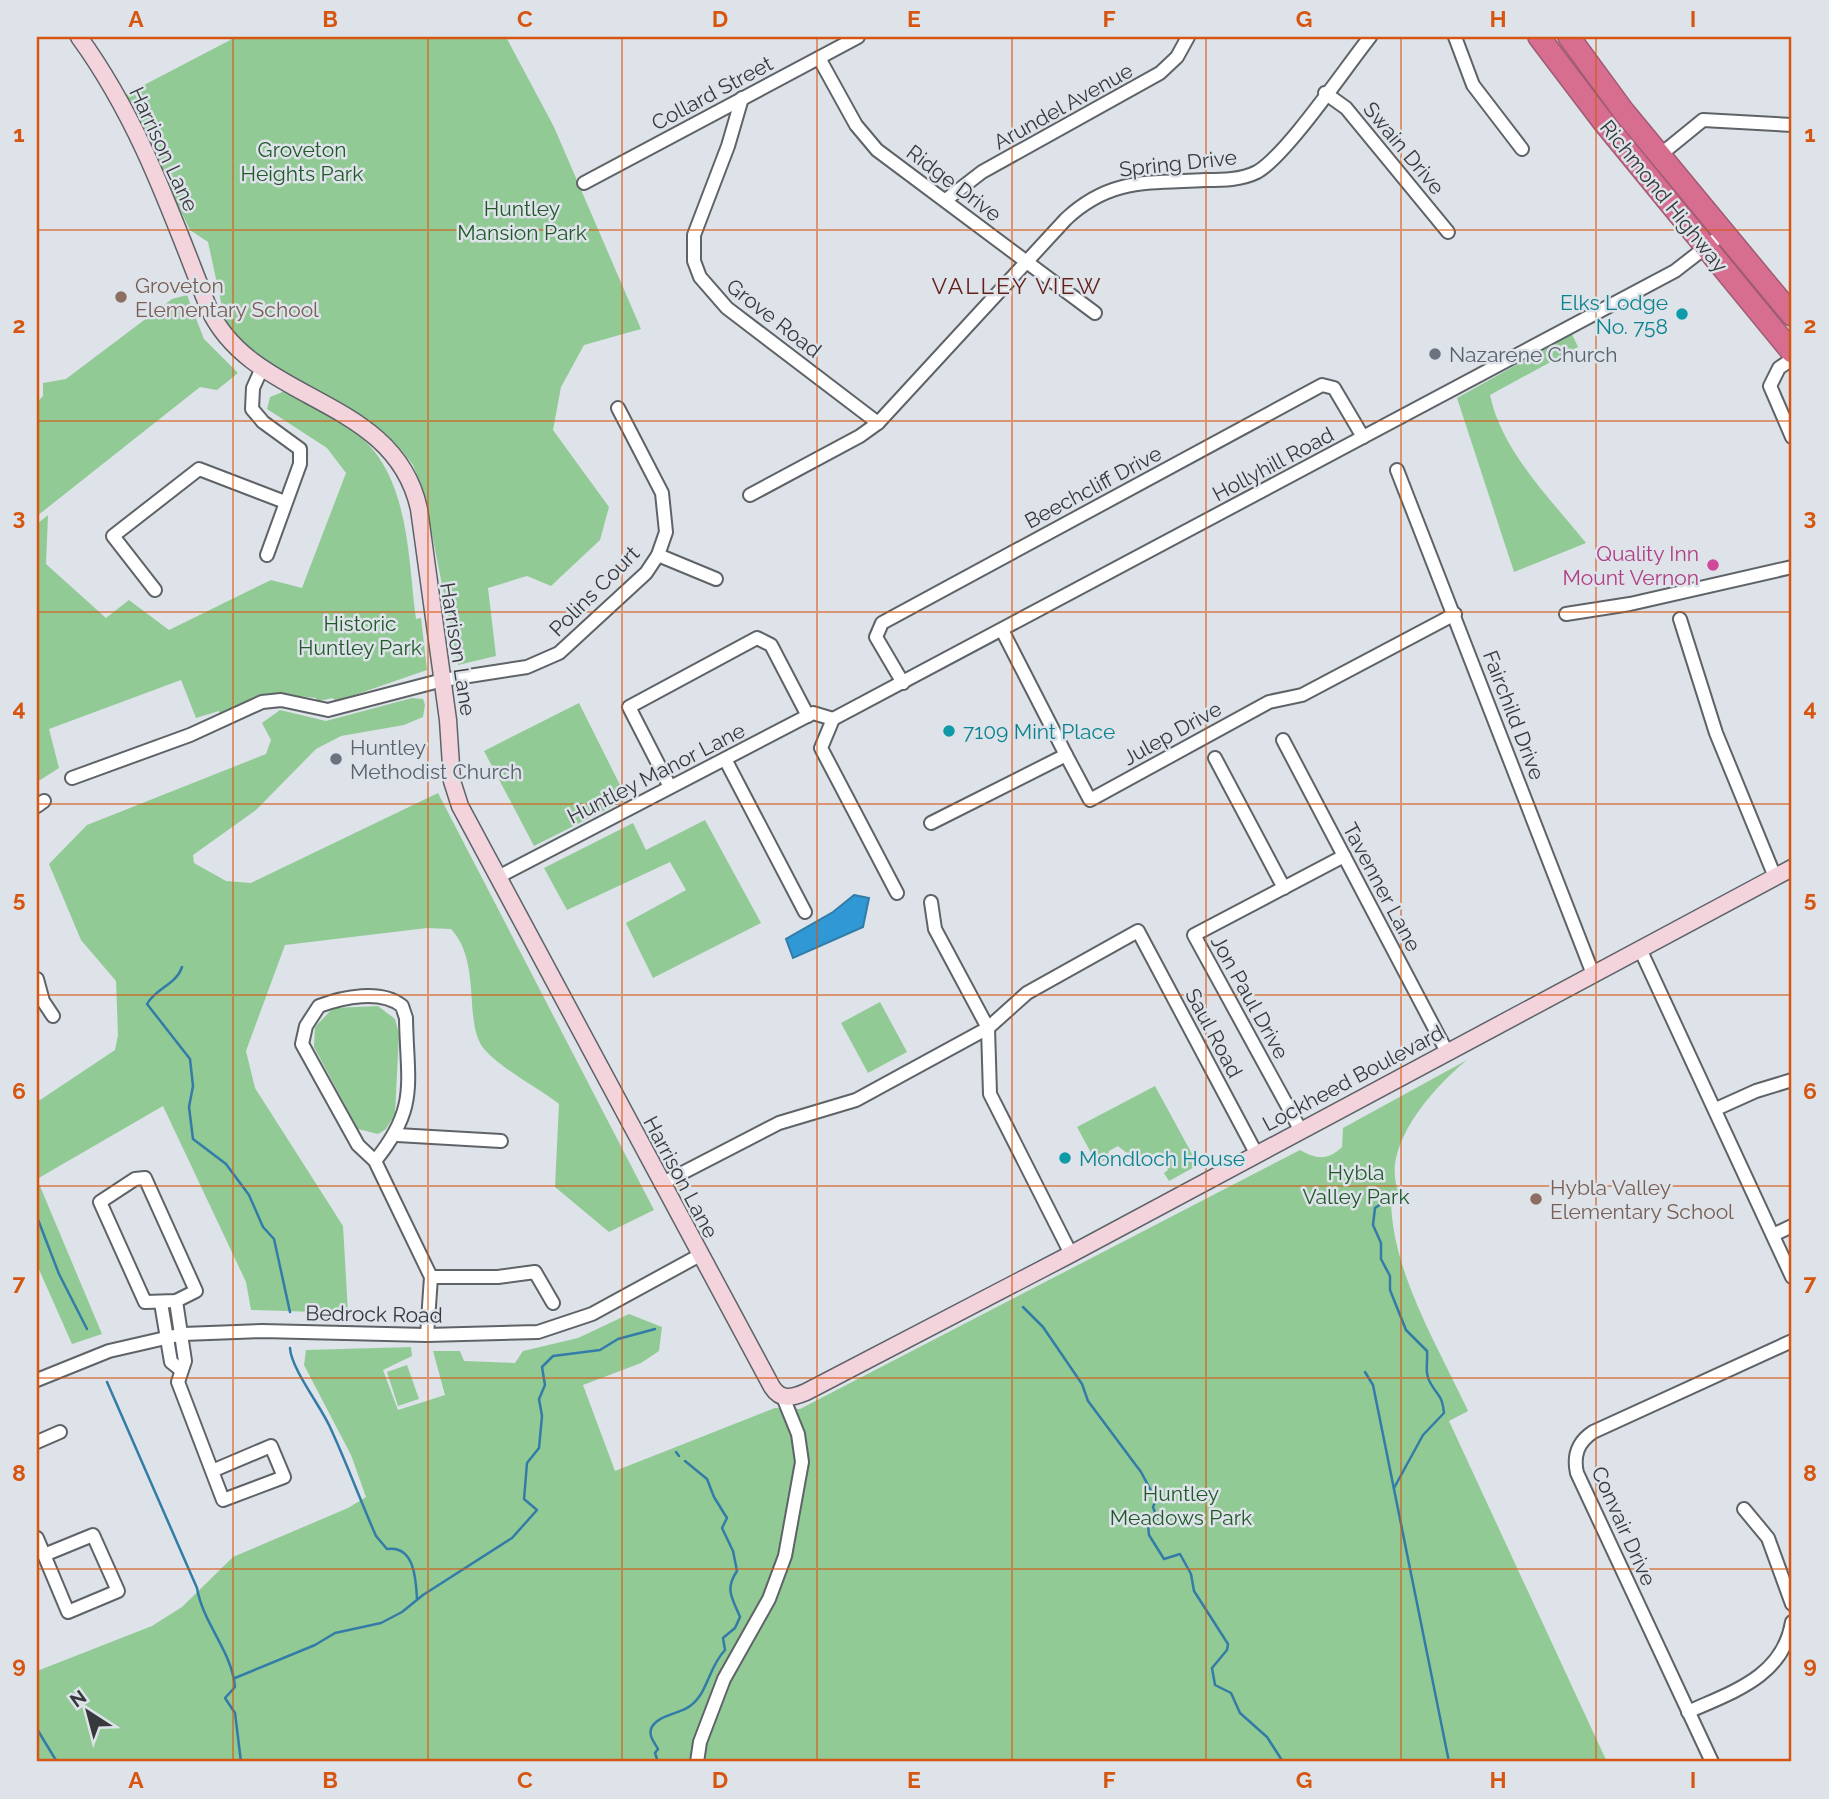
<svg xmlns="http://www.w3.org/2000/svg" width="1829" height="1799" font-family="Raleway,sans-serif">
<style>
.green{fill:#92ca96}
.water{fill:#3098d5;stroke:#327ca7;stroke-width:2}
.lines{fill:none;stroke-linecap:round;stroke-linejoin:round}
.stream{stroke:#327ca7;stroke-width:2.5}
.street-casing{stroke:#5e6368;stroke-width:16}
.secondary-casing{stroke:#5e6368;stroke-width:19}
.highway-casing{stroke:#9f5b72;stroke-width:24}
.street{stroke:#fff;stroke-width:12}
.secondary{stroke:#f3d4dd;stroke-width:16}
.highway{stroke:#d76e8f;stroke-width:21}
.grid{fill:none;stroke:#d65611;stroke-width:2;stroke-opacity:0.55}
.education-dot{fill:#8d6e63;stroke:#dde3e9;stroke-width:2.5}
.culture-dot{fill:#0f9aa8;stroke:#dde3e9;stroke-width:2.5}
.worship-dot{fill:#6b7280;stroke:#dde3e9;stroke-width:2.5}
.hotel-dot{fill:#d1479c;stroke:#dde3e9;stroke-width:2.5}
.labels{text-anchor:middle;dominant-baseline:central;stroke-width:5;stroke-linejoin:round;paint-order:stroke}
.street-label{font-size:21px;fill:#37393c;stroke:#dde3e9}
.park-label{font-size:21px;fill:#21592a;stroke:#dde3e9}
.education-label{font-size:21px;fill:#785e54;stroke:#dde3e9;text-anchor:start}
.culture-label{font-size:21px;fill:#0d838f;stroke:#dde3e9;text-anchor:start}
.worship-label{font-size:21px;fill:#5b616d;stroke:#dde3e9;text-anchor:start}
.hotel-label{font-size:21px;fill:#b23c85;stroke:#dde3e9;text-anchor:end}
.neighbourhood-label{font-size:23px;letter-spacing:2px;fill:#631f19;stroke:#dde3e9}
.neatline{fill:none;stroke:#d65611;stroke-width:2.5}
.grid-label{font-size:23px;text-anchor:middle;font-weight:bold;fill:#d65611}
</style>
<rect width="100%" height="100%" fill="#dde3e9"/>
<g class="green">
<polygon points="236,37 506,37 554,127 641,329 584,345 561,387 553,430 609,507 600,540 551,586 527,576 488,588 496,656 458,665 424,494 413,465 400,449 362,418 241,345 226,325 208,242 190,230 136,118 136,108 125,95"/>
<polygon points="187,295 204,339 238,373 217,390 200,387 37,516 37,402 43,396 43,383 66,379 172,299"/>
<path d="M1572 334 1578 347 1490 395C1502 452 1551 499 1586 543L1514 572 1457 398Z"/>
<path d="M285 391C309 406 344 422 364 440 410 484 408 561 416 619L421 618 427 670 337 701 332 698 316 702V698L271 693 220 714 219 711 196 718 181 680 49 729 59 768 37 782V524L48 515 46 564 106 618 129 600 169 630 271 580 302 588 346 473 327 448 267 409 270 397Z"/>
<path d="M412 698 423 699 425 705 423 717 404 725 341 736 316 749 256 810 193 855 194 863 226 881 251 883 438 793 654 1210 609 1232 555 1187 559 1104C537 1087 503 1070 485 1050 462 1025 483 963 451 929L427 928 285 945 246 1051 255 1088 343 1226 348 1313 251 1310 246 1282 163 1106 37 1179 102 1334 72 1344 37 1265V1102L115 1050 118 1035 116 981 81 940 49 864 87 825 266 754 271 740 262 723 280 710 326 721Z"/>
<polygon points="579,703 627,799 534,846 484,751"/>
<polygon points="705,820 761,923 653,978 626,923 686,890 670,862 567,910 544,868 633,823 646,850"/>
<polygon points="880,1002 907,1052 868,1073 841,1023"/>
<polygon points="378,1006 395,1019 399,1034 395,1114 386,1129 378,1134 358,1129 314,1047 315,1027 333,1008"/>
<path d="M1467 1060C1434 1087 1379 1147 1399 1193L1391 1196C1390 1269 1438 1346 1468 1411L1449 1421 1607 1762H37V1671L152 1626 182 1607 233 1557 348 1508 366 1497 351 1455 304 1365 306 1350 411 1347 412 1356 383 1370 398 1410 445 1395 433 1351H460L464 1361 515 1363 523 1351 578 1338 629 1314 662 1327 659 1351 641 1363 583 1385 615 1471 775 1408 800 1409 1300 1150C1316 1159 1328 1161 1342 1147L1343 1128Z"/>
<polygon points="1155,1086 1198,1165 1169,1181 1164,1173 1168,1170 1158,1152 1138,1162 1118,1146 1109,1151 1107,1159 1097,1164 1077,1127"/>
<polygon points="407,1365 419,1399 398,1406 387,1372"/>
</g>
<polygon class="water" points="854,895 869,898 863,927 793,958 786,939 833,912"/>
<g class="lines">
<g class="stream">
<path d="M182 967C176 985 156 988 147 1004L190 1059 193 1086 189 1107 193 1139 226 1164 249 1195 263 1227 274 1239 290 1312"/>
<path d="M1384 1202 1375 1208 1373 1225 1381 1243V1259L1390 1276V1290L1406 1330 1427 1351C1428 1362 1424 1374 1431 1384 1439 1398 1442 1395 1444 1413L1423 1435 1394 1488"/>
<polyline points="37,1217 59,1274 87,1329"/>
<polyline points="1023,1307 1043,1327 1082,1384 1088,1401 1141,1472 1156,1500 1153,1507 1157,1518 1148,1525 1149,1535 1164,1559 1180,1554 1191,1574 1194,1591 1228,1644 1227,1650 1212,1668 1215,1685 1231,1693 1240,1713 1267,1737 1283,1762"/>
<path d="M290 1348C291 1368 319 1404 329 1425 346 1461 360 1500 376 1536L387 1549C414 1545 416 1578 417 1599"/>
<polyline points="1365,1372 1373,1385 1449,1762"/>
<path d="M107 1382 197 1588C203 1624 232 1651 235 1687L225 1698 235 1713 241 1762"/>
<polyline points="676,1452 679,1456"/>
<polyline points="235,1678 315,1645 335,1633 381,1623 402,1612 423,1595 512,1538 537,1510 524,1499 527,1463 539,1448 542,1416 539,1399 545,1385 542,1367 553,1356 600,1350 618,1339 655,1329"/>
<polyline points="37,1729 57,1762"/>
<path d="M658 1762 655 1753 658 1749C654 1742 649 1737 651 1729 656 1715 680 1714 690 1706 708 1693 708 1668 725 1650L723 1638 735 1628 740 1617C733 1599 724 1590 737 1571L733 1551 722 1528 727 1518 714 1497 707 1479 685 1461"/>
</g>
<g class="street-casing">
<g id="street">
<polyline points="1455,37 1473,85 1522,149"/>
<polyline points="819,58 856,125 877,150 1095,313"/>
<polyline points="1325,93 1346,108 1448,232"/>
<polyline points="742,98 728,146 694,235 694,261 700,277 727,308 878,423"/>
<polyline points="1660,155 1703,120 1792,125"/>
<polyline points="584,183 858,37"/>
<polyline points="947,199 982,172 1160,73 1177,57 1188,37"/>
<polyline points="1792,359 1779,368 1770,386 1792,437"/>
<polyline points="262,368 253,388 252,409 263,422 300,449 300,464 267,555"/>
<polyline points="1397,470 1593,974"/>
<path d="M750 495 860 436 878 423 1066 219C1110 178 1148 183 1205 180 1223 180 1241 180 1257 172 1286 156 1346 67 1370 37"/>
<polyline points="658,555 716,579"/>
<polyline points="155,590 113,536 199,469 285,502"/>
<polyline points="1566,614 1630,604 1792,567"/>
<polyline points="1680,619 1716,733 1775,877"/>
<polyline points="1002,630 1066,755"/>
<polyline points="903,683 876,637 882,623 1322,385 1334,388 1363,437"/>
<polyline points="833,719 1675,271 1724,233"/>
<polyline points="833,719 821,748 897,893"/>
<polyline points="1283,740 1447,1052"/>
<polyline points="1215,758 1284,888"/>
<polyline points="725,759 805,912"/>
<polyline points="72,778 190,735 262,702 281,700 328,710 443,680 527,667 559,653 646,573 658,555 666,532 662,493 618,408"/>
<polyline points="670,787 629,707 757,638 771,645 808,716"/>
<polyline points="37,806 44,801"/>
<polyline points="931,823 1066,755 1090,800 1269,702 1302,695 1455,614"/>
<polyline points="498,877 813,713 833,719"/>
<polyline points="931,902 935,929 988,1028 990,1094 1071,1254"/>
<polyline points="1640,949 1792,1277"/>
<polyline points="37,979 43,1001 53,1016"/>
<polyline points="1716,1109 1756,1091 1792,1080"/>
<polyline points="1300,1129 1194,935 1344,856"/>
<polyline points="397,1135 501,1141"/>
<path d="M375 1161C419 1107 407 1083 406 1018L402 1006C381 989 343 997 319 1006L306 1026 302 1044 358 1145 375 1161 431 1277 427 1335"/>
<polygon points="145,1178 196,1291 176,1301 145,1302 100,1202 135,1179"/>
<polyline points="661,1184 779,1123 856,1100 988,1028 1027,993 1138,931 1256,1153"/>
<polyline points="1773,1235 1792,1226"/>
<polyline points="431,1277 498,1277 535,1272 553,1303"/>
<polyline points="176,1301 185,1361 178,1382 223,1500 284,1477 271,1446 212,1471"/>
<polyline points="161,1303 171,1362 181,1370"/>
<polyline points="37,1380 109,1351 183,1334 262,1331 427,1335 538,1332 592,1314 700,1255"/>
<polyline points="37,1442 60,1432"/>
<polyline points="1744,1509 1768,1538 1792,1604"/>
<polyline points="37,1538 68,1612 118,1591 93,1535 44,1555"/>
<path d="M1688 1712C1732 1692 1783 1677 1792 1622"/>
<polyline points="697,1762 700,1742 724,1679 769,1599 785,1556 802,1462 798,1434 783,1397"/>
<path d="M1712 1762 1577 1473C1573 1455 1578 1442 1593 1432L1792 1341"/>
</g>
</g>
<g class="secondary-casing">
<path id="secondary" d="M79 37C140 121 171 213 209 309 253 404 394 395 419 509L448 720 452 781 460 806 772 1387C781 1401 792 1398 806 1392L1071 1254 1792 868"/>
</g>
<g class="highway-casing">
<g id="highway">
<polyline points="1539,37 1605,124 1792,352"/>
<polyline points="1569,37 1624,112 1792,315"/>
</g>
</g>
<use href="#street" class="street"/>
<use href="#secondary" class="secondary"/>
<use href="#highway" class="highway"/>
</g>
<path class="grid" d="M233 37V1762M428 37V1762M622 37V1762M817 37V1762M1012 37V1762M1206 37V1762M1401 37V1762M1596 37V1762M37 230H1792M37 421H1792M37 612H1792M37 804H1792M37 995H1792M37 1186H1792M37 1378H1792M37 1569H1792"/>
<g class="education-dot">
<circle cx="121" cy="297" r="7"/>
<circle cx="1536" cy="1199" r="7"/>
</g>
<g class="culture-dot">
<circle cx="1682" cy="314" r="7"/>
<circle cx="949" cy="731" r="7"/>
<circle cx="1065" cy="1158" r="7"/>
</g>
<g class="worship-dot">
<circle cx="1435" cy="354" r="7"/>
<circle cx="336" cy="759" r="7"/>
</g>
<circle class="hotel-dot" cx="1713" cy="565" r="7"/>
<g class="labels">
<g class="street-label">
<text transform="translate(712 93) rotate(-28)">Collard Street</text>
<text transform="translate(1063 106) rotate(-29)">Arundel Avenue</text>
<text transform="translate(1404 148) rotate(50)">Swain Drive</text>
<text transform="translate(164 149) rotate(65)">Harrison Lane</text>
<text transform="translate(1178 163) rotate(-6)">Spring Drive</text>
<text transform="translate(954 183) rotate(37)">Ridge Drive</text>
<text transform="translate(1664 196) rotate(51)">Richmond Highway</text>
<text transform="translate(774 318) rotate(38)">Grove Road</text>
<text transform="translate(1273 464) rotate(-28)">Hollyhill Road</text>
<text transform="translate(1093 487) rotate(-28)">Beechcliff Drive</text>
<text transform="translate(594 591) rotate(-45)">Polins Court</text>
<text transform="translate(458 649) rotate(81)">Harrison Lane</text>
<text transform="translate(1514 715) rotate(69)">Fairchild Drive</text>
<text transform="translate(1172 733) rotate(-29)">Julep Drive</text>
<text transform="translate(656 773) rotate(-27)">Huntley Manor Lane</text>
<text transform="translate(1382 887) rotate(62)">Tavenner Lane</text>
<text transform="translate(1250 997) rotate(61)">Jon Paul Drive</text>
<text transform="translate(1214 1033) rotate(62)">Saul Road</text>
<text transform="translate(1353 1078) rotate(-28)">Lockheed Boulevard</text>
<text transform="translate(681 1177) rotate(62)">Harrison Lane</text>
<text transform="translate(374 1314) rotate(1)">Bedrock Road</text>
<text transform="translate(1624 1526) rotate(66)">Convair Drive</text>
</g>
<g class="park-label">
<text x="302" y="149">Groveton<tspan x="302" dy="24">Heights Park</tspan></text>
<text x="522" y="208">Huntley<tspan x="522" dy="24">Mansion Park</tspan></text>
<text x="360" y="623">Historic<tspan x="360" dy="24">Huntley Park</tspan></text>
<text x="1356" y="1172">Hybla<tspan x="1356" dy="24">Valley Park</tspan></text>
<text x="1181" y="1493">Huntley<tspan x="1181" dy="24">Meadows Park</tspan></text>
</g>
<g class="education-label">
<text x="135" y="285">Groveton<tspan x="135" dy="24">Elementary School</tspan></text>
<text x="1550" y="1187">Hybla Valley<tspan x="1550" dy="24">Elementary School</tspan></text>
</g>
<g class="culture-label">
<text x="1668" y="302" text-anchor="end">Elks Lodge<tspan x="1668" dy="24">No. 758</tspan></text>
<text x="963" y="731">7109 Mint Place</text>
<text x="1079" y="1158">Mondloch House</text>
</g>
<g class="worship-label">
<text x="1449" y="354">Nazarene Church</text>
<text x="350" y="747">Huntley<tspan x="350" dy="24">Methodist Church</tspan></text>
</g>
<g class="hotel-label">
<text x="1699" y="553">Quality Inn<tspan x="1699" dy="24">Mount Vernon</tspan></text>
</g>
<g class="neighbourhood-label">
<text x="1017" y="285">VALLEY VIEW</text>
</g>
</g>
<rect width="1829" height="1799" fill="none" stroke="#dde3e9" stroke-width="77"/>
<g transform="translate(88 1712) rotate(324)" stroke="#dde3e9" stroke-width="5" paint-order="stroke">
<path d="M0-5L12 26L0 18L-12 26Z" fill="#37393c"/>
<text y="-10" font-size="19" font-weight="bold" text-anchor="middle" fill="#37393c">N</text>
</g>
<rect x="38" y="38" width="1752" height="1722" class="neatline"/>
<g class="grid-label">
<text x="136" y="27">A</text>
<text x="330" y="27">B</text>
<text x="525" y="27">C</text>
<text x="720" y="27">D</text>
<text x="914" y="27">E</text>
<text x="1109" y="27">F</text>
<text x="1304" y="27">G</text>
<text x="1498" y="27">H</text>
<text x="1693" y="27">I</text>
<text x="19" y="142">1</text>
<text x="1810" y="142">1</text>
<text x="19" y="333">2</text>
<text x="1810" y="333">2</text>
<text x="19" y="525">3</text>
<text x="1810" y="525">3</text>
<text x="19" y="716">4</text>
<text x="1810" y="716">4</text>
<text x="19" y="907">5</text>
<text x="1810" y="907">5</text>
<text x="19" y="1099">6</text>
<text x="1810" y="1099">6</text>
<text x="19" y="1290">7</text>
<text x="1810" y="1290">7</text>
<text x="19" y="1481">8</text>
<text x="1810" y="1481">8</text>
<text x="19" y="1673">9</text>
<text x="1810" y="1673">9</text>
<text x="136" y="1788">A</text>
<text x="330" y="1788">B</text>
<text x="525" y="1788">C</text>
<text x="720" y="1788">D</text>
<text x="914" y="1788">E</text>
<text x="1109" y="1788">F</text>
<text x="1304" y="1788">G</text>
<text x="1498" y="1788">H</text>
<text x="1693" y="1788">I</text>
</g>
</svg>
